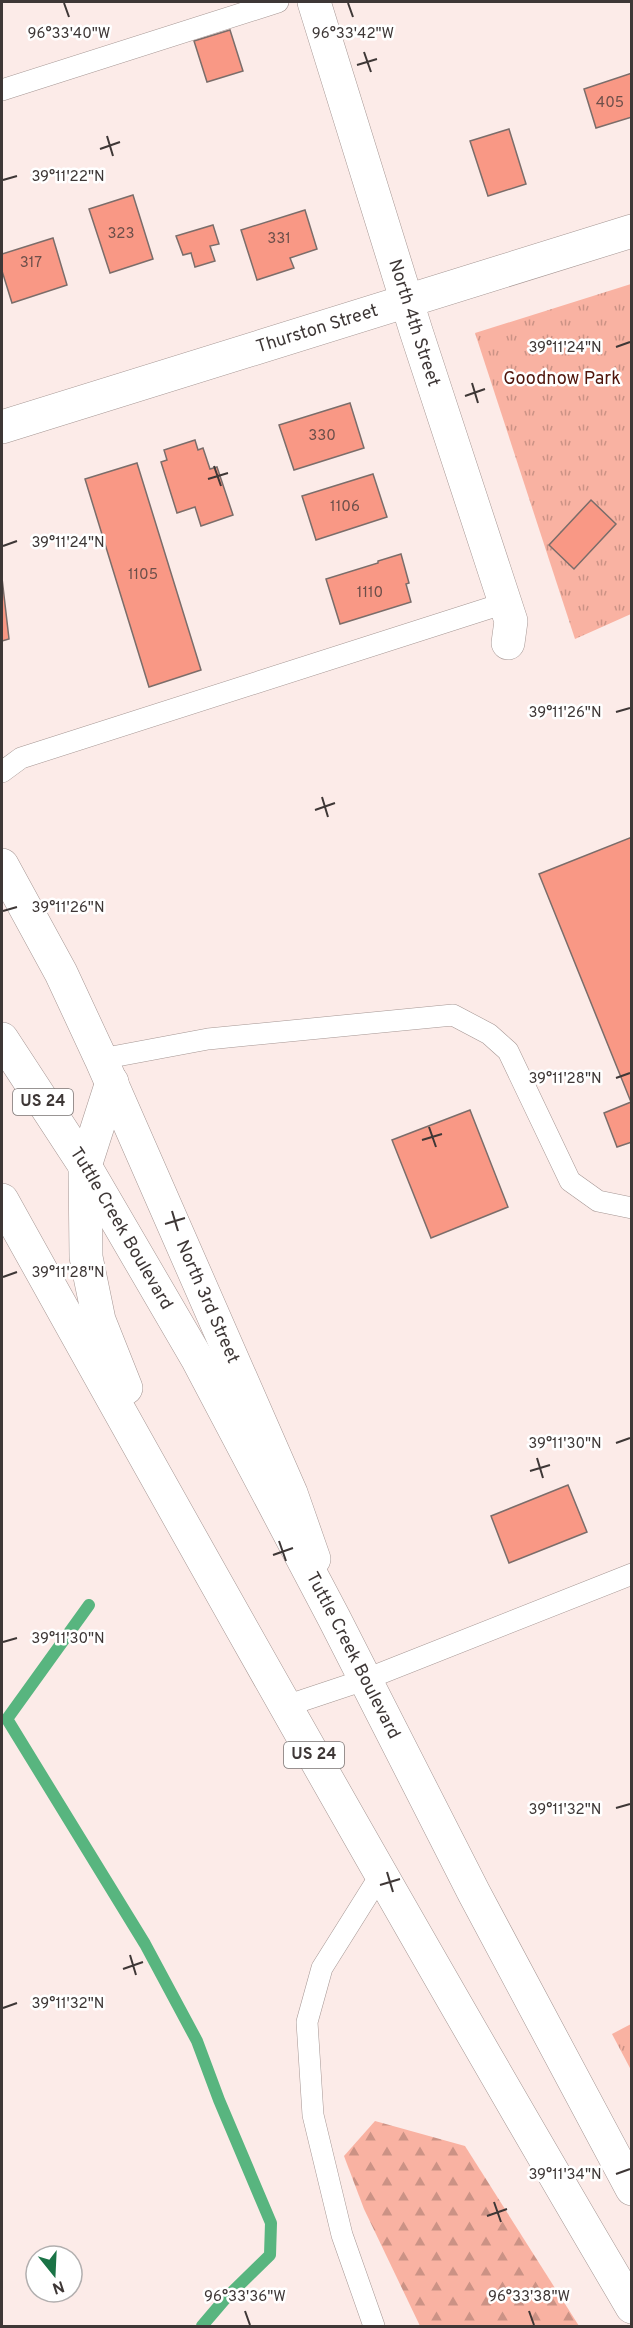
<svg xmlns="http://www.w3.org/2000/svg" width="633" height="2328" font-family="Overpass,sans-serif">
<style>
.forest{fill:url(#forest-firs)}
.park{fill:url(#park-tufts)}
.lines{fill:none;stroke-linecap:round;stroke-linejoin:round}
.stream{stroke:#58b57f;stroke-width:12}
.building{fill:#f99885;stroke:#7b6d6a;stroke-width:1.5}
.lane-casing{stroke:#a59693;stroke-width:22}
.street-casing{stroke:#a59693;stroke-width:34}
.highway-casing{stroke:#a59693;stroke-width:34}
.lane{stroke:#fff;stroke-width:21}
.street{stroke:#fff;stroke-width:33}
.highway{stroke:#fff;stroke-width:33}
.ticks{fill:none;stroke:#3e3736;stroke-width:2}
.labels{text-anchor:middle;dominant-baseline:central;stroke-width:5;stroke-linejoin:round;paint-order:stroke}
.number-label{font-size:15px;fill:#6d4f4a}
.shield{fill:#fff;stroke:#787372;stroke-width:1.5}
.shield-label{font-size:16px;font-weight:bold;fill:#3e3736}
.street-label{font-size:18px;fill:#3e3736;stroke:#fff}
.park-label{font-size:18px;fill:#50150b;stroke:#fff}
.ticks-label{font-size:15px;text-anchor:middle;fill:#3e3736;stroke:#fff;stroke-width:5;stroke-linejoin:round;paint-order:stroke}
</style>
<defs>
<pattern id="forest-firs" width="22" height="20" patternUnits="userSpaceOnUse" patternTransform="scale(1.5)"><rect width="22" height="20" fill="#f9b2a2"/><path d="M5 1l3.5 6h-7zM16 11l3.5 6h-7z" fill="#cb9285"/></pattern>
<pattern id="park-tufts" width="24" height="20" patternUnits="userSpaceOnUse" patternTransform="scale(1.5)"><rect width="24" height="20" fill="#f9b2a2"/><path d="M3 7l-1-3M5 7V3M7 7l1-3M15 17l-1-3M17 17v-4M19 17l1-3" fill="none" stroke="#cb9285"/></pattern>
</defs>
<rect width="100%" height="100%" fill="#fcebe8"/>
<polygon class="forest" points="375,2121 465,2146 579,2326 420,2326 364,2209 344,2156"/>
<g class="park">
<polygon points="631,284 631,614 575,639 475,333"/>
<polygon points="631,2024 631,2070 612,2034"/>
</g>
<g class="lines">
<polyline class="stream" points="89,1605 7,1719 145,1944 197,2041 219,2100 271,2223 270,2255 225,2299 202,2326"/>
</g>
<g class="building">
<polygon points="230,30 243,71 207,82 194,41"/>
<polygon points="632,73 632,117 596,128 584,89"/>
<polygon points="509,129 526,184 488,196 470,141"/>
<polygon points="133,195 153,259 110,273 89,209"/>
<polygon points="305,210 317,249 290,258 294,268 257,280 241,230"/>
<polygon points="213,225 219,244 210,246 215,261 195,267 191,253 183,255 176,236"/>
<polygon points="53,238 67,285 12,303 2,271 2,254"/>
<polygon points="350,403 364,448 294,470 279,425"/>
<polygon points="195,440 198,450 203,448 210,469 217,467 233,515 201,526 195,507 177,513 161,462 167,460 164,450"/>
<polygon points="137,463 201,670 149,687 85,479"/>
<polygon points="373,474 387,517 316,540 302,496"/>
<polygon points="591,500 616,524 574,569 549,545"/>
<polygon points="401,554 409,583 406,584 411,602 340,624 326,579 378,563 378,561"/>
<polygon points="2,578 9,639 2,641"/>
<polygon points="632,837 632,1142 617,1147 604,1113 631,1102 539,874"/>
<polygon points="470,1110 508,1207 431,1238 392,1140"/>
<polygon points="568,1485 587,1532 509,1563 491,1516"/>
</g>
<g class="lines">
<g class="lane-casing">
<g id="lane">
<polyline points="2,90 278,2"/>
<polyline points="2,772 21,758 505,603"/>
<polyline points="101,1059 208,1039 453,1015 489,1034 508,1051 570,1181 598,1201 632,1208"/>
<polyline points="286,1706 364,1680 632,1574"/>
<polyline points="374,2326 342,2235 313,2115 307,2022 322,1968 381,1874"/>
</g>
</g>
<g class="street-casing">
<g id="street">
<path id="s1" d="M314 2 416 331 511 621 508 643"/>
<path id="s2" d="M2 427 632 231"/>
<path id="s3" d="M2 865 61 973 101 1059 291 1493 314 1559"/>
</g>
</g>
<g class="highway-casing">
<g id="highway">
<path id="s4" d="M2 1039 85 1166 198 1360 334 1618 474 1893 632 2189"/>
<polyline points="112,1082 85,1166 86,1257 99,1320 126,1388"/>
<path d="M2 1200C208 1571 416 1941 632 2307"/>
</g>
</g>
<use href="#lane" class="lane"/>
<use href="#street" class="street"/>
<use href="#highway" class="highway"/>
</g>
<path class="ticks" d="M64 3 69 17M348 3 353 17M364 52 371 72M357 65 377 59M107 136 113 156M100 149 120 142M3 180 17 176M616 347 630 342M472 383 478 403M465 396 485 389M214 466 221 486M208 479 228 473M3 546 17 541M616 712 630 708M322 797 328 817M315 810 335 803M3 911 17 907M616 1078 630 1073M429 1127 436 1147M422 1140 442 1134M172 1211 178 1231M165 1224 185 1218M3 1277 17 1272M616 1443 630 1438M537 1458 543 1478M530 1471 550 1465M279 1541 286 1561M273 1555 293 1548M3 1642 17 1638M616 1808 630 1804M387 1872 393 1892M380 1885 400 1879M130 1955 136 1975M123 1969 143 1962M3 2008 17 2003M616 2174 630 2169M494 2202 501 2222M487 2216 507 2209M245 2311 250 2325M529 2311 534 2325"/>
<g class="labels">
<g class="number-label">
<text x="610" y="103">405</text>
<text x="121" y="234">323</text>
<text x="279" y="239">331</text>
<text x="31" y="263">317</text>
<text x="322" y="436">330</text>
<text x="345" y="507">1106</text>
<text x="143" y="575">1105</text>
<text x="370" y="593">1110</text>
</g>
<g class="shield">
<rect x="13" y="1089" width="60" height="26" rx="4.5"/>
<rect x="284" y="1742" width="60" height="26" rx="4.5"/>
</g>
<g class="shield-label">
<text x="43" y="1102">US 24</text>
<text x="314" y="1755">US 24</text>
</g>
<g class="street-label">
<text stroke="none"><textPath href="#s1" startOffset="336">North 4th Street</textPath></text>
<text stroke="none"><textPath href="#s2" startOffset="330">Thurston Street</textPath></text>
<text stroke="none"><textPath href="#s4" startOffset="224">Tuttle Creek Boulevard</textPath></text>
<text stroke="none"><textPath href="#s3" startOffset="483">North 3rd Street</textPath></text>
<text stroke="none"><textPath href="#s4" startOffset="710">Tuttle Creek Boulevard</textPath></text>
</g>
<g class="park-label">
<text x="562" y="379">Goodnow Park</text>
</g>
</g>
<g class="ticks-label">
<text x="69" y="38">96°33'40"W</text>
<text x="353" y="38">96°33'42"W</text>
<text x="68" y="181">39°11'22"N</text>
<text x="565" y="352">39°11'24"N</text>
<text x="68" y="547">39°11'24"N</text>
<text x="565" y="717">39°11'26"N</text>
<text x="68" y="912">39°11'26"N</text>
<text x="565" y="1083">39°11'28"N</text>
<text x="68" y="1277">39°11'28"N</text>
<text x="565" y="1448">39°11'30"N</text>
<text x="68" y="1643">39°11'30"N</text>
<text x="565" y="1814">39°11'32"N</text>
<text x="68" y="2008">39°11'32"N</text>
<text x="565" y="2179">39°11'34"N</text>
<text x="245" y="2301">96°33'36"W</text>
<text x="529" y="2301">96°33'38"W</text>
</g>
<rect width="633" height="2328" fill="none" stroke="#3e3736" stroke-width="6"/>
<g transform="translate(54 2274) rotate(162)"><circle r="28" fill="#ffffff" stroke="#b2afaf" stroke-width="1.5"/>
<path d="M0-4.5L10 22L0 15L-10 22Z" fill="#1a7346"/>
<text y="-9" font-size="16" font-weight="bold" text-anchor="middle" fill="#3e3736">N</text>
</g>
</svg>
